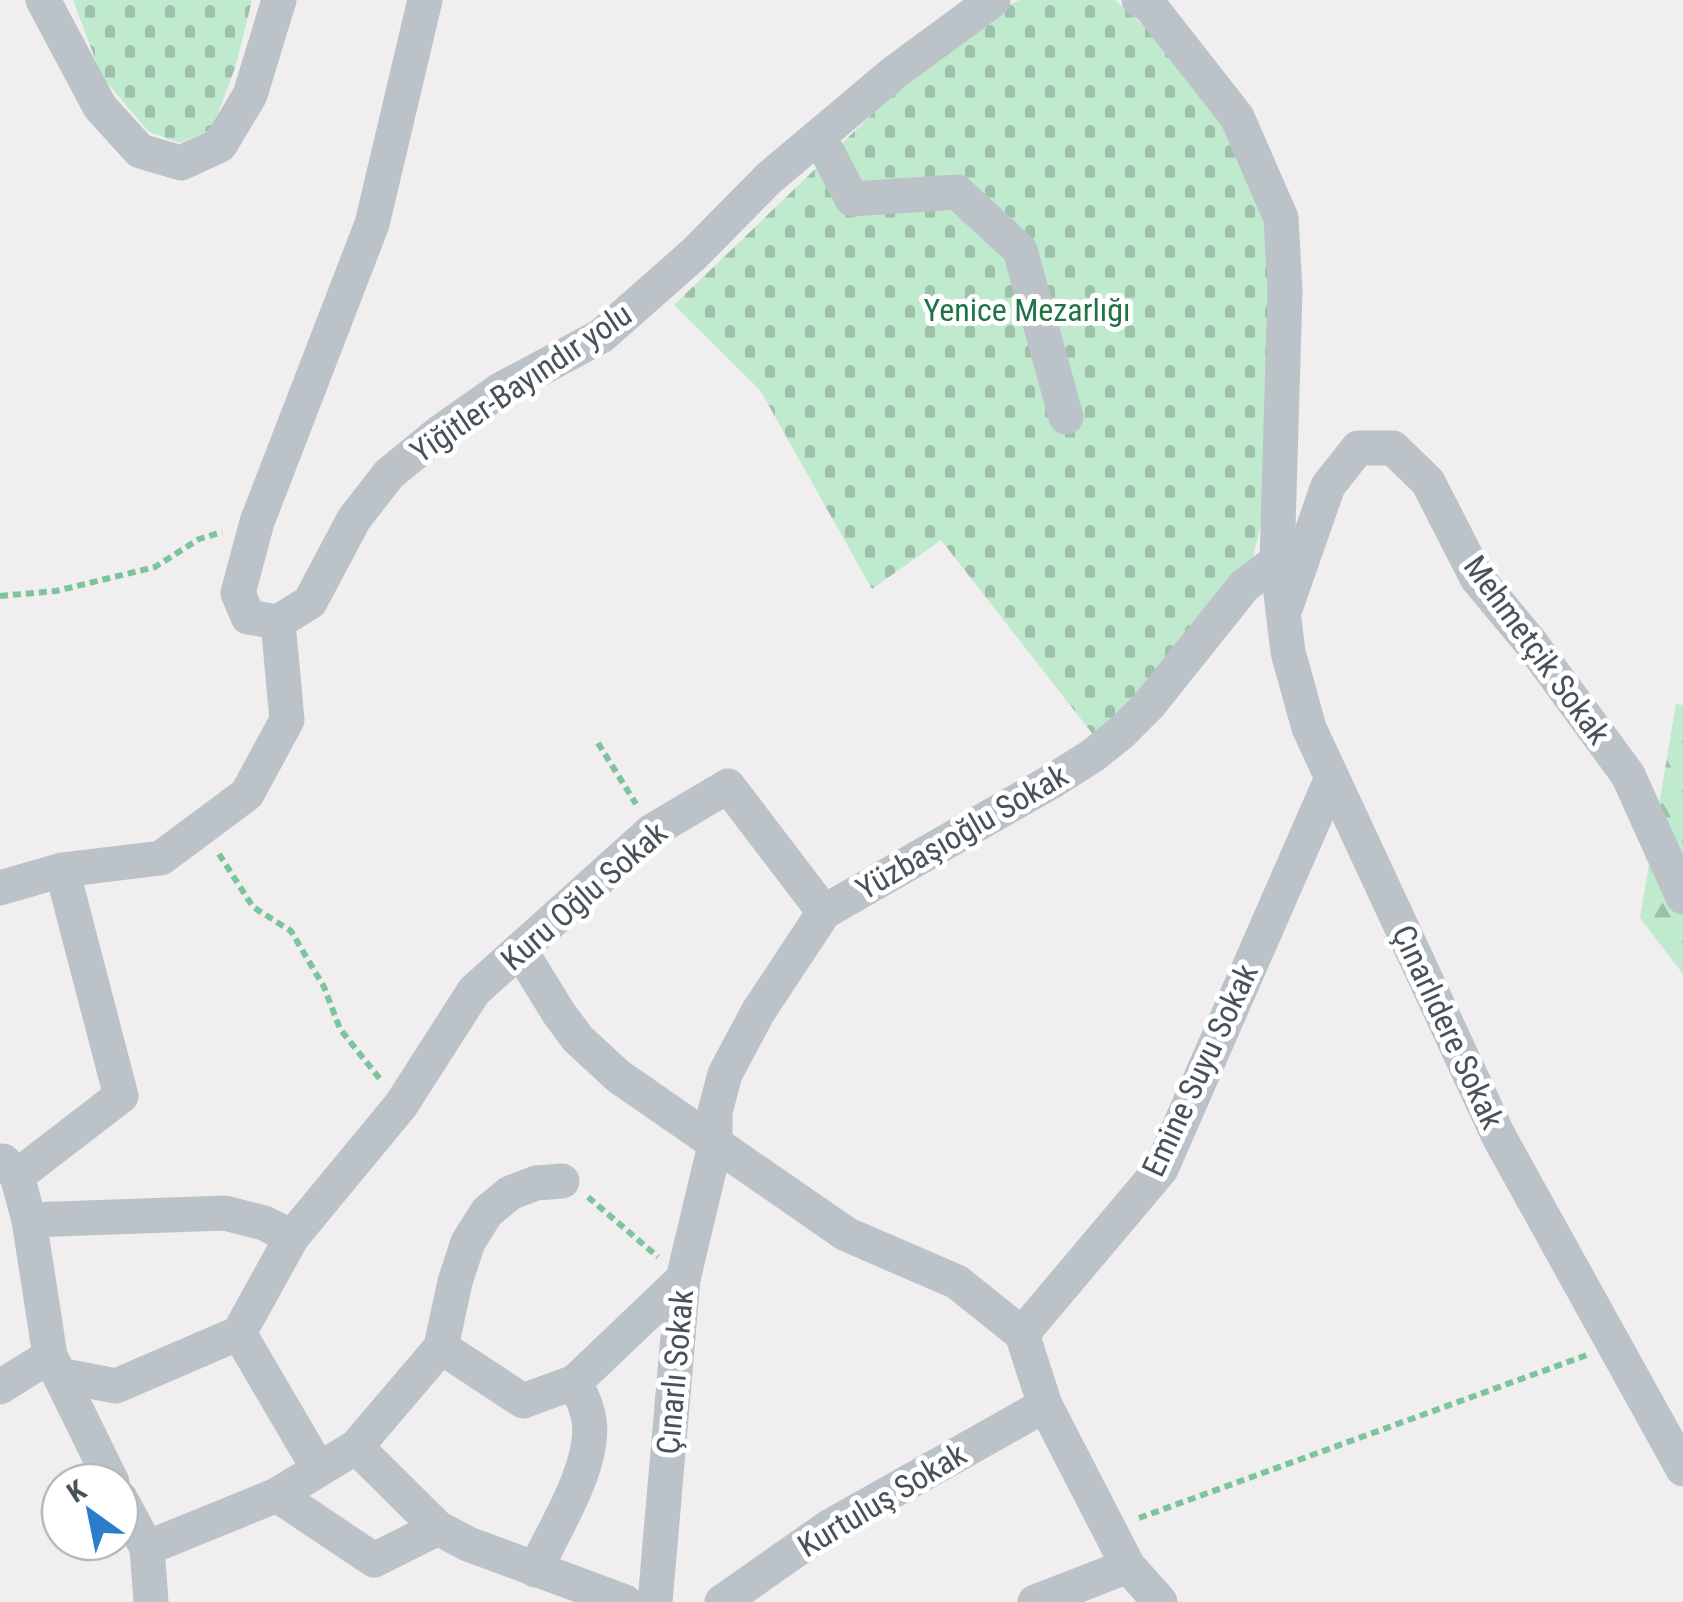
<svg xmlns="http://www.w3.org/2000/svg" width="1683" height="1602" font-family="'Roboto Condensed',sans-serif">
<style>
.forest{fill:url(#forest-firs)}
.cemetery{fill:url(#cemetery-stones)}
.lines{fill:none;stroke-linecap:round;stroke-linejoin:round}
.path{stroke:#7cc49c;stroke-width:6;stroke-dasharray:8 5;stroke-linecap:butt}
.minor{stroke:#bbc3c9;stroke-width:35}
.labels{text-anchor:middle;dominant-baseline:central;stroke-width:10;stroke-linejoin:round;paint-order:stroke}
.park-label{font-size:32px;fill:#207344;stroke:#fff}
.street-label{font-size:32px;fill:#485259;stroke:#fff}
</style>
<defs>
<pattern id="forest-firs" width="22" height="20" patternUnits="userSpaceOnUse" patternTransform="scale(2.5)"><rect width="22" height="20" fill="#c0eace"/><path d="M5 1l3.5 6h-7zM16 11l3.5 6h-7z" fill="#9ec0aa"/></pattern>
<pattern id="cemetery-stones" width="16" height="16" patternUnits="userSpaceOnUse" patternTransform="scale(2.5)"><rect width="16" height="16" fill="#c0eace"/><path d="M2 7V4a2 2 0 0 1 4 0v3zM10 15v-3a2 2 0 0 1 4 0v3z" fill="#9ec0aa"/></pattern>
</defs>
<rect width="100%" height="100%" fill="#f0eeee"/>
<polygon class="forest" points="1676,704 1683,705 1683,974 1640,918"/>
<g class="cemetery">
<polygon points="73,0 252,0 236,65 212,129 180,143 149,132 102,77"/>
<polygon points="1020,0 1115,0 1188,67 1272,211 1269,490 1251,566 1106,751 941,540 872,589 760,390 674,305 887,100 1009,5"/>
</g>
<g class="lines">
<g class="path">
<polyline points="0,596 56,591 155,567 199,539 222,532"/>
<polyline points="598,743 636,804"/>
<polyline points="219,854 253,907 291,931 324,987 340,1029 380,1079"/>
<polyline points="588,1197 658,1257"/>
<polyline points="1139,1518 1587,1355"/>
</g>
<g class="minor">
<polyline points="43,0 100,107 140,151 181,163 220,145 250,95 279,0"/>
<polyline points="425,0 372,224 257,522 238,593 248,617 278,622 310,602 354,519 389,474 439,433 500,390 601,336 694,254 769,178 895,72 993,0"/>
<polyline points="1139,0 1150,6 1237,117 1281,218 1285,291 1277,561 1288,652 1309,728 1499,1137 1683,1469"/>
<polyline points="819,136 852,199 957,192 1020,250 1066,417"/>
<polyline points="1286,606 1328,486 1358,448 1393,448 1428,482 1477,578 1531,643 1628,775 1683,897"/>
<polyline points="0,888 62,870 161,858 247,794 287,720 278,622"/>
<polyline points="520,950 558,1012 578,1039 618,1076 846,1234 957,1282 1022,1334 1045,1405 1128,1566 1160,1602"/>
<polyline points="3,1161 17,1176 29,1220 50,1356 112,1482"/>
<polyline points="17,1176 121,1096 62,870"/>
<polyline points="29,1220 225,1213 264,1223 292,1237"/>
<polyline points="239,1333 292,1237 401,1105 474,991 652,831 728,786 824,912"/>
<polyline points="239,1333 318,1468"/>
<polyline points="1022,1334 1161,1169 1332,778"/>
<path d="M441 1347 523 1401 575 1382C581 1395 587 1406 589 1420 596 1464 554 1530 535 1570"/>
<polyline points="59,1375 116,1386 239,1333"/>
<polyline points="575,1382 683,1279"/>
<polyline points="0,1387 50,1356"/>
<polyline points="356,1447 438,1528"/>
<polyline points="277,1495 374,1560 438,1528 468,1544 625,1602"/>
<polyline points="120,1498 147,1548 151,1602"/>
<polyline points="147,1548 277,1495 356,1447 441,1347 455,1282 468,1242 487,1212 510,1193 536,1183 562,1181"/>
<polyline points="655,1602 683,1279 715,1145 715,1112 725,1074 758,1012 824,912 1054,780 1092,756 1122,732 1148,706 1244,586 1277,561"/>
<polyline points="722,1602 829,1527 1045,1405"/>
<polyline points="1035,1602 1128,1566"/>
</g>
</g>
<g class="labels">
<g class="park-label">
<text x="1027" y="310">Yenice Mezarlığı</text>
</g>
<g class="street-label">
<text transform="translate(521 383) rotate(-34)">Yiğitler-Bayındır yolu</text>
<text transform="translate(1537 650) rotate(54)">Mehmetçik Sokak</text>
<text transform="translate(962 832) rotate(-30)">Yüzbaşıoğlu Sokak</text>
<text transform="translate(584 896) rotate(-41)">Kuru Oğlu Sokak</text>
<text transform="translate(1448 1027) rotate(65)">Çınarlıdere Sokak</text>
<text transform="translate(1200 1070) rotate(-65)">Emine Suyu Sokak</text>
<text transform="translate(675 1372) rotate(-85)">Çınarlı Sokak</text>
<text transform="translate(882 1500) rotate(-31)">Kurtuluş Sokak</text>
</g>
</g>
<g transform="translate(90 1512) rotate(327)"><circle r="48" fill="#ffffff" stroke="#b6babd" stroke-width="2.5"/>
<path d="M0-8L18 38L0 25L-18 38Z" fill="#2b7ccd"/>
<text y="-15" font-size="28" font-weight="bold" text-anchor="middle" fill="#485259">K</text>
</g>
</svg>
